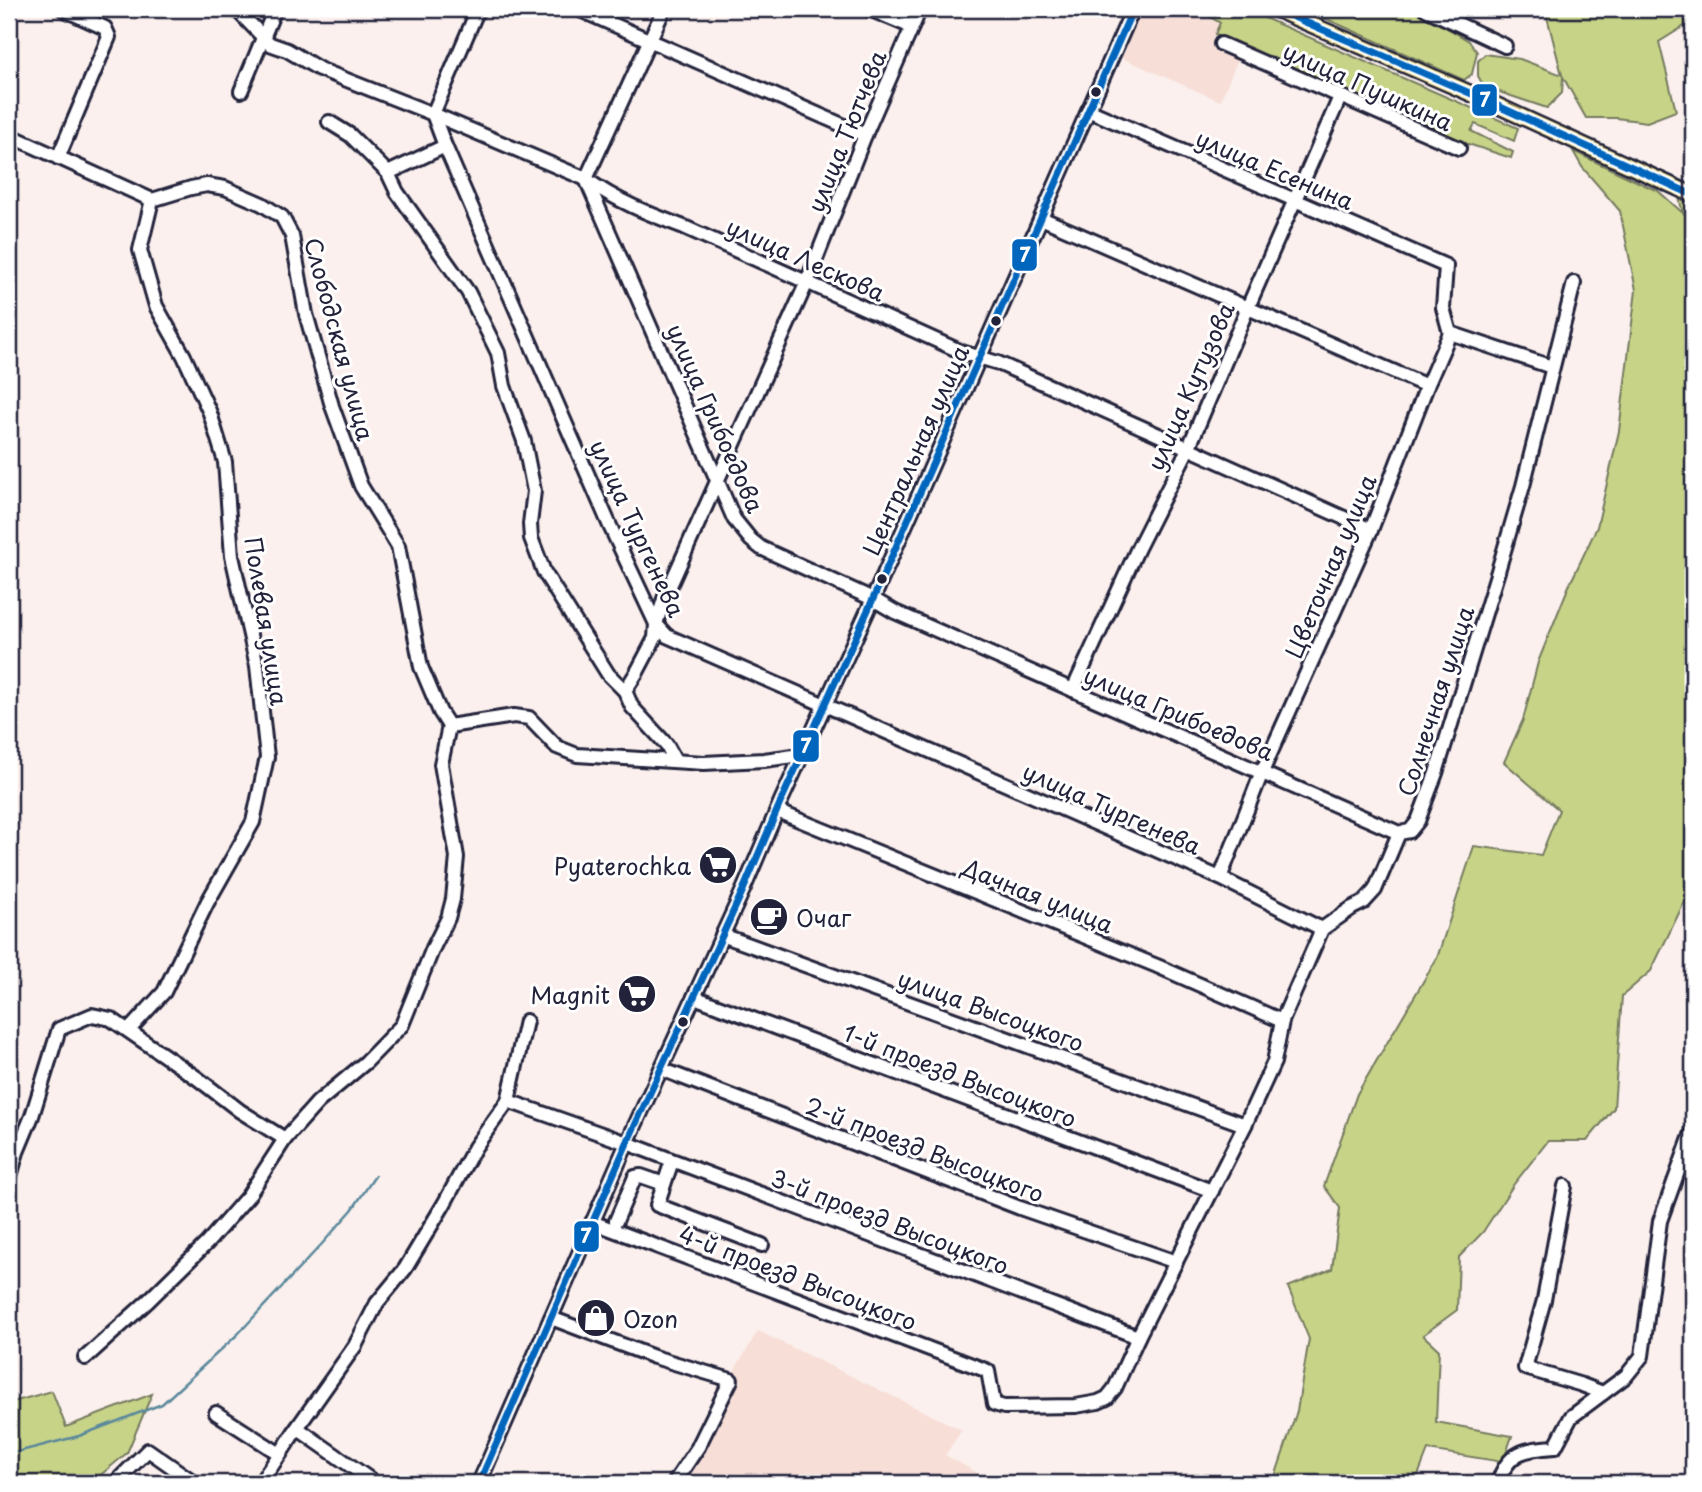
<svg xmlns="http://www.w3.org/2000/svg" width="1702" height="1492" font-family="'Playpen Sans',sans-serif">
<style>
.built{fill:#f7ded7}
.green{fill:#c7d386;stroke:#747a60;stroke-width:2}
.lines{fill:none;stroke-linecap:round;stroke-linejoin:round}
.stream{stroke:#5a889c;stroke-width:2.5}
.minor-casing{stroke:#22223b;stroke-width:18}
.major-casing{stroke:#22223b;stroke-width:19}
.minor{stroke:#fff;stroke-width:12}
.major{stroke:#f5e382;stroke-width:14}
.bus-1-casing{stroke:#fff;stroke-width:12}
.bus-1{stroke:#0065bd;stroke-width:7}
.bus-dot{fill:#22223b;stroke:#fff;stroke-width:2.5}
.labels{text-anchor:middle;dominant-baseline:central;stroke-width:6;stroke-linejoin:round;paint-order:stroke}
.street-label{font-size:23px;fill:#22223b;stroke:#fff}
.poi-label{font-size:23px;fill:#22223b;stroke:#fff;text-anchor:end}
.line-badge{stroke:#fff;stroke-width:2.5}
.badge-label{font-size:19px;text-anchor:middle;font-weight:bold;fill:#fff}
</style>
<rect width="100%" height="100%" fill="#fbf0ed"/>
<filter id="ink" filterUnits="userSpaceOnUse"><feTurbulence type="fractalNoise" baseFrequency=".0143" numOctaves="2"/><feDisplacementMap in="SourceGraphic" scale="14" xChannelSelector="R" yChannelSelector="G"/><feConvolveMatrix kernelMatrix="1 2 1 2 8 2 1 2 1" color-interpolation-filters="sRGB"/></filter>
<g filter="url(#ink)">
<g class="built">
<polygon points="1142,9 1194,9 1219,24 1214,34 1213,48 1238,59 1220,101 1124,59 1119,54"/>
<polygon points="758,1331 962,1430 945,1455 996,1483 667,1483"/>
</g>
<g class="green">
<polygon points="1197,9 1244,9 1518,128 1514,141 1475,124 1471,131 1513,152 1511,158 1465,143 1282,62 1229,42 1215,34 1220,23"/>
<polygon points="1304,9 1415,9 1469,41 1477,52 1472,74 1464,80"/>
<polygon points="1545,9 1682,9 1686,25 1659,42 1676,111 1647,122 1616,118 1586,118 1563,77 1562,93 1547,108 1484,87 1478,76 1478,61 1485,54 1520,59 1562,75"/>
<polygon points="1573,151 1651,188 1657,190 1683,213 1679,198 1682,197 1693,202 1693,884 1651,971 1622,996 1614,1108 1587,1141 1548,1141 1514,1184 1483,1232 1459,1257 1457,1310 1423,1335 1439,1350 1436,1422 1512,1436 1503,1462 1428,1450 1415,1483 1273,1483 1297,1411 1309,1339 1288,1287 1332,1269 1340,1208 1324,1186 1357,1094 1437,958 1474,846 1541,855 1559,810 1504,762 1523,720 1538,662 1568,588 1597,527 1619,431 1636,290 1620,211 1582,167"/>
<polygon points="52,1391 66,1427 152,1394 127,1453 91,1483 9,1483 9,1403"/>
</g>
<g class="lines">
<polyline class="stream" points="9,1454 79,1436 162,1404 238,1334 321,1245 352,1210 375,1176"/>
<g class="minor-casing">
<g id="minor">
<path d="M236 9 270 44 287 50 319 69 433 114 586 179C616 201 649 214 684 227L962 352 998 363 1371 530"/>
<polyline points="478,9 433,114 445,146 610,526 656,624 667,636 1220,878 1322,929"/>
<polyline points="578,9 865,135"/>
<polyline points="664,9 586,179 734,519 751,540 761,548 873,599 895,612 1399,833"/>
<polyline points="869,9 912,27"/>
<polyline points="1426,9 1505,46"/>
<polyline points="1221,44 1459,148"/>
<polyline points="241,91 275,9"/>
<polyline points="1088,110 1446,266 1443,308 1450,333 1427,386 1371,530 1262,772 1220,878"/>
<polyline points="329,122 350,135 388,173 397,192 468,292 498,353 504,386 524,441 534,491 530,524 531,538 544,572 608,674 625,691 632,707 666,744 675,760"/>
<polyline points="9,135 152,200"/>
<polyline points="58,158 109,37 105,28 63,9"/>
<polyline points="388,173 445,146"/>
<polyline points="152,200 191,188 207,185 225,188 262,204 282,217 292,236 306,314 332,406 361,486 398,546 421,667 440,712 449,726 514,716 529,718 557,747 577,755 704,763 764,760 801,755"/>
<polyline points="1041,218 1427,386"/>
<polyline points="1450,333 1552,367"/>
<polyline points="1073,690 1138,548 1189,447 1248,307 1340,97"/>
<polyline points="625,691 637,672 655,638 656,624 664,599 807,282 865,135 920,9"/>
<polyline points="777,811 1157,966 1282,1021"/>
<polyline points="722,935 1245,1125"/>
<polyline points="694,997 1212,1191"/>
<polyline points="129,1030 164,992 207,903 253,822 267,757 257,666 232,556 225,462 210,413 184,356 156,306 140,250 152,200"/>
<polyline points="661,1069 1020,1208 1176,1262"/>
<polyline points="508,1101 627,1143 1138,1337"/>
<polyline points="672,1161 657,1205 762,1245"/>
<polyline points="9,1180 17,1152 32,1116 59,1029 92,1015 111,1019 197,1078 240,1111 285,1139"/>
<polyline points="1565,1186 1544,1300 1525,1368 1582,1385 1603,1393"/>
<polyline points="616,1221 635,1177 641,1176 664,1184"/>
<polyline points="592,1222 988,1371 994,1404 1004,1407 1076,1406 1098,1402 1107,1398 1115,1388 1138,1337 1245,1125 1274,1062 1282,1021 1322,929 1352,908 1364,902 1375,890 1399,833 1410,831 1418,821 1436,773 1498,571 1523,486 1574,283"/>
<polyline points="551,1318 654,1357 731,1380 698,1447 674,1483"/>
<polyline points="85,1358 148,1301 207,1243 248,1196 285,1139 318,1102 366,1062 402,1025 433,948 448,918 453,899 457,857 441,764 449,726"/>
<polyline points="216,1413 280,1454 297,1428 375,1483"/>
<polyline points="297,1428 355,1346 377,1303 405,1269 444,1204 475,1147 508,1101 526,1021"/>
<polyline points="120,1478 148,1450 195,1483"/>
<polyline points="260,1483 280,1454"/>
<polyline points="479,1483 627,1143 744,888 781,801 873,599 1133,9"/>
<path d="M1498 1483C1508 1451 1525 1449 1555 1447L1571 1417 1626 1376 1642 1356 1660 1221 1693 1130"/>
</g>
</g>
<g class="major-casing">
<polyline id="major" points="1275,9 1472,94 1693,195"/>
</g>
<use href="#minor" class="minor"/>
<use href="#major" class="major"/>
<g class="bus-1-casing">
<g id="bus-1">
<polyline points="1275,9 1472,94 1693,195"/>
<polyline points="479,1483 627,1143 744,888 781,801 873,599 1133,9"/>
</g>
</g>
<use href="#bus-1" class="bus-1"/>
</g>
</g>
<defs>
<g id="supermarket-disc" transform="scale(2.0125)"><circle r="9.5" fill="#22223b" stroke="#fff"/><path d="M-6-5.5h2.5l.6 2H6L4.5 2H-2.5L-4.4-4H-6ZM-1.5 3.2a1.3 1.3 0 1 0 .1 0ZM3 3.2a1.3 1.3 0 1 0 .1 0Z" fill="#fff"/></g>
<g id="cafe-disc" transform="scale(2.0125)"><circle r="9.5" fill="#22223b" stroke="#fff"/><path d="M-5.5-4.5H6V0H3Q3 3.5 0 3.5H-2.5Q-5.5 3.5-5.5 0ZM3-3.2v2h1.7v-2ZM-6 4.5H4V6H-6Z" fill="#fff"/></g>
<g id="shop-disc" transform="scale(2.0125)"><circle r="9.5" fill="#22223b" stroke="#fff"/><path d="M-5-2.5h2.3a2.7 3.5 0 0 1 5.4 0H5L5.5 6h-11ZM-1.5-2.5h3a1.5 2.3 0 0 0-3 0Z" fill="#fff"/></g>
</defs>
<g fill-rule="evenodd">
<use href="#supermarket-disc" x="718" y="865"/>
<use href="#cafe-disc" x="769" y="917"/>
<use href="#supermarket-disc" x="637" y="994"/>
<use href="#shop-disc" x="596" y="1318"/>
</g>
<g class="bus-dot">
<circle cx="1096" cy="92" r="6"/>
<circle cx="996" cy="321" r="6"/>
<circle cx="882" cy="579" r="6"/>
<circle cx="683" cy="1022" r="6"/>
</g>
<g class="labels">
<g class="street-label">
<text transform="translate(1368 86) rotate(24)">улица Пушкина</text>
<text transform="translate(846 131) rotate(-68)">улица Тютчева</text>
<text transform="translate(1275 169) rotate(23)">улица Есенина</text>
<text transform="translate(806 259) rotate(24)">улица Лескова</text>
<text transform="translate(340 339) rotate(75)">Слободская улица</text>
<text transform="translate(1190 386) rotate(-66)">улица Кутузова</text>
<text transform="translate(716 418) rotate(66)">улица Грибоедова</text>
<text transform="translate(915 450) rotate(-66)">Центральная улица</text>
<text transform="translate(638 528) rotate(65)">улица Тургенева</text>
<text transform="translate(1330 566) rotate(-67)">Цветочная улица</text>
<text transform="translate(267 621) rotate(81)">Полевая улица</text>
<text transform="translate(1435 701) rotate(-72)">Солнечная улица</text>
<text transform="translate(1179 713) rotate(23)">улица Грибоедова</text>
<text transform="translate(1112 808) rotate(24)">улица Тургенева</text>
<text transform="translate(1038 895) rotate(22)">Дачная улица</text>
<text transform="translate(991 1010) rotate(20)">улица Высоцкого</text>
<text transform="translate(960 1075) rotate(21)">1-й проезд Высоцкого</text>
<text transform="translate(925 1149) rotate(21)">2-й проезд Высоцкого</text>
<text transform="translate(890 1221) rotate(21)">3-й проезд Высоцкого</text>
<text transform="translate(798 1277) rotate(21)">4-й проезд Высоцкого</text>
</g>
<g class="poi-label">
<text x="691" y="865">Pyaterochka</text>
<text x="796" y="917" text-anchor="start">Очаг</text>
<text x="610" y="994">Magnit</text>
<text x="623" y="1318" text-anchor="start">Ozon</text>
</g>
</g>
<g class="line-badge">
<rect x="1471" y="83" width="27" height="34" rx="7" fill="#0065bd"/>
<rect x="1011" y="238" width="27" height="34" rx="7" fill="#0065bd"/>
<rect x="792" y="729" width="28" height="34" rx="7" fill="#0065bd"/>
<rect x="573" y="1220" width="27" height="33" rx="7" fill="#0065bd"/>
</g>
<g class="badge-label">
<text x="1485" y="107">7</text>
<text x="1025" y="262">7</text>
<text x="806" y="753">7</text>
<text x="586" y="1243">7</text>
</g>
<rect width="1702" height="1492" fill="none" stroke="#fff" stroke-width="35"/>
<rect x="18" y="18" width="1667" height="1457" fill="none" stroke="#22223b" stroke-width="2.5" filter="url(#ink)"/>
</svg>
